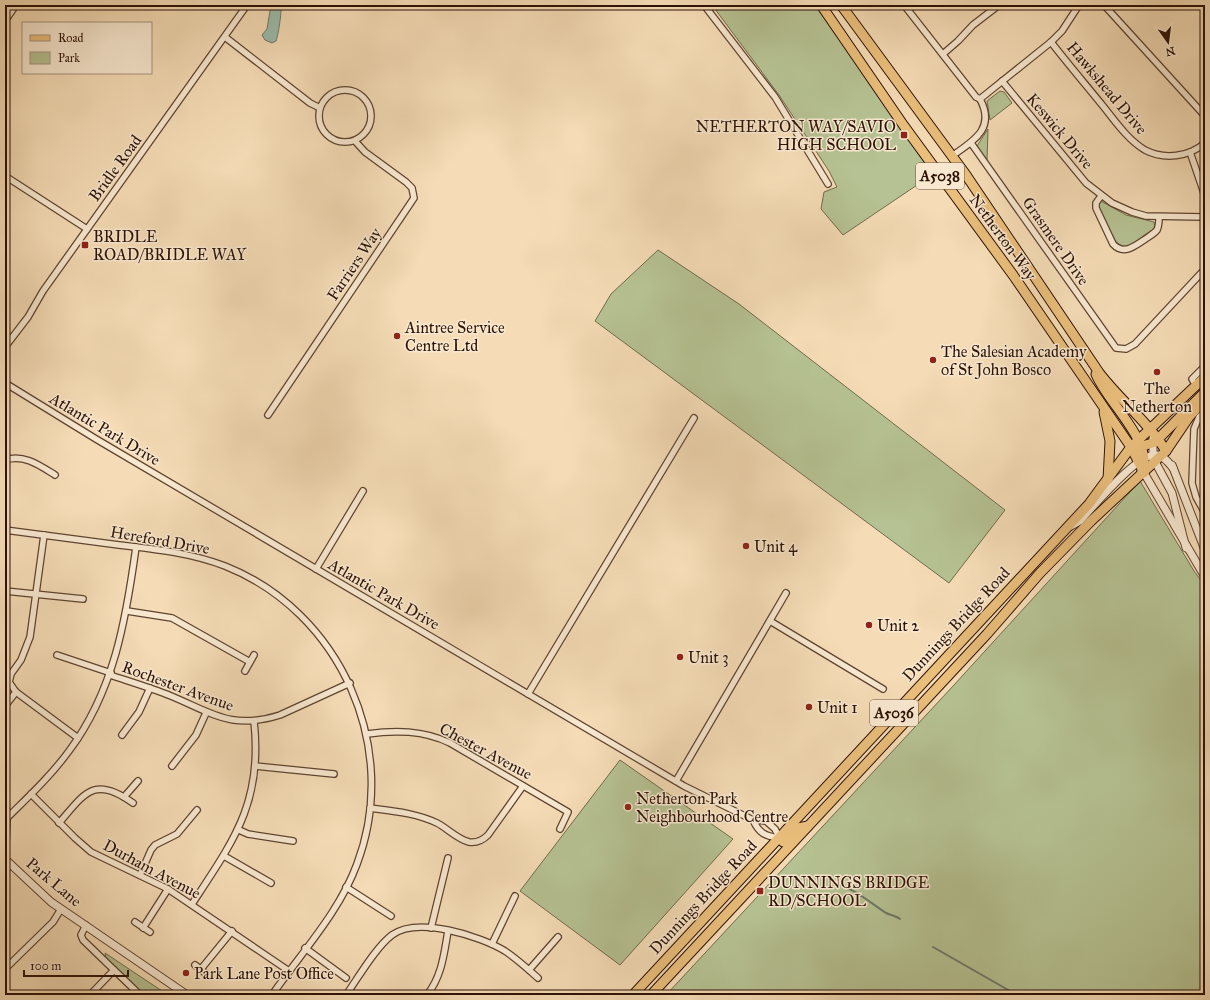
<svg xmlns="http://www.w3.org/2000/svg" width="1210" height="1000" font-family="'IM FELL Great Primer',serif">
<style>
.green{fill:#b6c293;stroke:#716a4c}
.water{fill:#9cbcac;stroke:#6f7869}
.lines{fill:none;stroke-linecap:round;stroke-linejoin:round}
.stream{stroke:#6f7869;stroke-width:2}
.minor-casing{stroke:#5e4430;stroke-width:8}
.tertiary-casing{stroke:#5e4430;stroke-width:9}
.primary-casing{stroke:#2c1104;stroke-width:11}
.trunk-casing{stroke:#2c1104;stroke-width:11}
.minor{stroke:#f8e8d0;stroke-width:5.5}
.tertiary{stroke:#f8e8d0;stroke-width:7}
.primary{stroke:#eabe7b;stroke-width:9}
.trunk{stroke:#eabe7b;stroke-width:9}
.poi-dot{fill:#8f2418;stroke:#f8e8d0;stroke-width:1.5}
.labels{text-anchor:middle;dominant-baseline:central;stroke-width:3;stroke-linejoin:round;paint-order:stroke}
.shield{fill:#f8e8d0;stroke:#695241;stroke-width:1}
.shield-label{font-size:15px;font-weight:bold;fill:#2c1104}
.street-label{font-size:16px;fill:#2c1104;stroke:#f8e8d0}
.poi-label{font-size:16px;fill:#2c1104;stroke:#f8e8d0;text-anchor:start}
</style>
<rect width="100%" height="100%" fill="#f5dcb6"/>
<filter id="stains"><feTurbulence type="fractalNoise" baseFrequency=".005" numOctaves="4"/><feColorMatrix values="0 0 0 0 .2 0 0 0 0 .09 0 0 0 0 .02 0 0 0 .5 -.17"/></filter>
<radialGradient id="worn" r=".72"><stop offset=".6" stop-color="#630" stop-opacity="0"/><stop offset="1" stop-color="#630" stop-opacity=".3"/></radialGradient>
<g class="green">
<polygon points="712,5 815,5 931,172 926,179 843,235 821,209 824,192 837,187 829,171 779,95"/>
<polygon points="1000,91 1004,92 1012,103 990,120 987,101"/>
<polygon points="988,129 987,161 977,146"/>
<polygon points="1101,201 1126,215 1154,222 1155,228 1128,247 1123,247 1116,242 1098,208 1098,204"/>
<polygon points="658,250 739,304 1005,510 949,583 595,321 611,294"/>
<polygon points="1140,481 1194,571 1205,586 1205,995 666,995 954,685"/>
<polygon points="620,760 733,839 620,965 520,891"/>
<polygon points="105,953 168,995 144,995 106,958"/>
</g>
<path class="water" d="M271 5H281C282 11 278 37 276 41L272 43 265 40 262 35 267 29Z"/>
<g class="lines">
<g class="stream">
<path d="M829 882C850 885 868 901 886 913 890 915 896 916 900 919"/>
<polyline points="933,947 1017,995"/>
</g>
<g class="minor-casing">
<g id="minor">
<polyline points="704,5 775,97 828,184"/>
<polyline points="904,5 976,97 980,99"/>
<polyline points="1104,5 1205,116"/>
<polyline points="5,21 16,5"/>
<polyline points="225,37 310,103 320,108"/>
<path d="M1051 42C1068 64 1086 85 1103 106 1115 121 1128 140 1145 150 1164 160 1189 157 1205 143"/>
<polyline points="943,54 958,41 973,25 999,5"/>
<polyline points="1002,81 1086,183 1112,203 1132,212 1146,216 1205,217"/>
<circle cx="345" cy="116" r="26"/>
<polyline points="971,143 1116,348 1126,349 1135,344 1205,269"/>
<polyline points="1190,152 1205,196"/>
<path d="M952 156C973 141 996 129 980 99L1051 42 1062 31 1079 5"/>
<polyline points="5,176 87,229"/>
<path d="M1101 196 1096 203V208L1113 244C1123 255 1134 247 1144 240 1148 237 1154 234 1157 230 1159 226 1159 221 1159 217"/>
<polyline points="5,347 28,317 43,291 247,5"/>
<polyline points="5,383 96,439 684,786 753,820 766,821 775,829 780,839"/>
<polyline points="1196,386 1192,379 1205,366"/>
<polyline points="1205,411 1199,417 1194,429 1192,483 1196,497 1205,513"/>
<polyline points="268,415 414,198 412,188 406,182 365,152 355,141"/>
<path d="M5 460C24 454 39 465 55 475"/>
<path d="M5 530C43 535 81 540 119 545 155 549 191 553 225 566 341 612 401 748 357 864 339 913 301 953 272 995"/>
<polyline points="44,535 30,637 21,660 11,674 9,682 16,692 78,738"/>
<polyline points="316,569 363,491"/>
<polyline points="5,591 83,599"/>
<polyline points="127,611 172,618 250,662"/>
<polyline points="770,621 883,689"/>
<polyline points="57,655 111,673"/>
<polyline points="245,671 254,655"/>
<path d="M110 675C131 682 151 688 171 696 214 714 232 730 280 715L350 683"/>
<polyline points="528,694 694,418"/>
<polyline points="5,706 16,692"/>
<path d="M367 734C395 730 423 730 450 743L568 812 560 829"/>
<polyline points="122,735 139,712 150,688"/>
<polyline points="172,766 196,735 206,713"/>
<polyline points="255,766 334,774"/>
<polyline points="676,781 786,593"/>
<polyline points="31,794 75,838 91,852 168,889 289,971"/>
<polyline points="124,797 138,781"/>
<path d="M370 808C393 811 416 813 437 823 447 828 457 839 469 842 476 843 483 840 488 835L523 786"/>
<polyline points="5,818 7,818 6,842"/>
<path d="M5 820C27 798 50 777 69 751 114 691 126 620 136 547"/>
<path d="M753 820C759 833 765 836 778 838"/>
<path d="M59 823C85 793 94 775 133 803"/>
<polyline points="239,830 248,834 293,841"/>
<polyline points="224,856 271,883"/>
<polyline points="5,870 11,864"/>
<polyline points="140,875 151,850 155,845 177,834 197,810"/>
<polyline points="346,887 391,916"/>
<path d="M192 904C234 840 263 802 254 721"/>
<polyline points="135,922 150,932"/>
<polyline points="86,925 81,935 83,940 140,995"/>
<polyline points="143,928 168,889"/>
<polyline points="431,928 448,858"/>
<polyline points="492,944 515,896"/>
<polyline points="305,948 346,978"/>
<polyline points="195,965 209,976"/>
<polyline points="5,969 53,922 61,909"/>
<polyline points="201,969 232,931"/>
<polyline points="529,970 558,937"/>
<polyline points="90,995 114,970"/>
<path d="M346 995C358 978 376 947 392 935 418 916 480 936 505 951 517 959 528 969 538 978"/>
<path d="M427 995C442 976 444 954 448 931"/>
</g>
</g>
<g class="tertiary-casing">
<g id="tertiary">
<polyline points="1153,438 1153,458 1172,493 1186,548"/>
<polyline points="1172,465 1205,550"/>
<polyline points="1144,473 1205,577"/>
<path d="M1071 526 1080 521C1094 506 1138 452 1157 455 1164 456 1169 463 1173 468"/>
<polyline points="5,859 51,902 187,995"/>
</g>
</g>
<g class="primary-casing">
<g id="primary">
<polyline points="821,5 904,126 1013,275 1061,345 1131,447 1144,473"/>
<path d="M841 5 966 175 1100 374C1121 401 1148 422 1166 451"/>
<path d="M1096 374C1107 402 1154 442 1142 471"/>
<polyline points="1104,412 1110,441 1108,480"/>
<polyline points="1137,446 1146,445 1155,442 1205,392"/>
</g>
</g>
<g class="trunk-casing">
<g id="trunk">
<polyline points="783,842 798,828 808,826"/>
<polyline points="633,995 1089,504 1131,447 1205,377"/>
<polyline points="651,995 987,634 1040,573 1091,521 1166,451 1189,417 1205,399"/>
</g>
</g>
<use href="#minor" class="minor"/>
<use href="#tertiary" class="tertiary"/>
<use href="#primary" class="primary"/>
<use href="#trunk" class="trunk"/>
</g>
<g class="poi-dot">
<rect x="900" y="131" width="8" height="8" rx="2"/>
<rect x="81" y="241" width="8" height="8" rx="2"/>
<circle cx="397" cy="336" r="4"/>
<circle cx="933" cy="360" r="4"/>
<circle cx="1157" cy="372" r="4"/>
<circle cx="746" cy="546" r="4"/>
<circle cx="869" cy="625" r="4"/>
<circle cx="680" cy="657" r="4"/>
<circle cx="809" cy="707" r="4"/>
<circle cx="628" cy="807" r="4"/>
<rect x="756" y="887" width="8" height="8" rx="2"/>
<circle cx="186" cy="973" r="4"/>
</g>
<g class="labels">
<g class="shield">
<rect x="916" y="163" width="48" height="26" rx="3"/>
<rect x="870" y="700" width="48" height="26" rx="3"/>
</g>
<g class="shield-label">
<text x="940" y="176">A5038</text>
<text x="894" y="713">A5036</text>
</g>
<g class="street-label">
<text transform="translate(1107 88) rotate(50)">Hawkshead Drive</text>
<text transform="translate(1060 131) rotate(50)">Keswick Drive</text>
<text transform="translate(115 168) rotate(-54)">Bridle Road</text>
<text transform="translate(1003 237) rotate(54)">Netherton Way</text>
<text transform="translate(1056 241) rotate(55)">Grasmere Drive</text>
<text transform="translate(354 264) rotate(-56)">Farriers Way</text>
<text transform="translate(105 429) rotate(31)">Atlantic Park Drive</text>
<text transform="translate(160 540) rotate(10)">Hereford Drive</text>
<text transform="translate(384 594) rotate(30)">Atlantic Park Drive</text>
<text transform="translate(956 624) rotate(-47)">Dunnings Bridge Road</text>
<text transform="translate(178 686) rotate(20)">Rochester Avenue</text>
<text transform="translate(486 751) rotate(28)">Chester Avenue</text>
<text transform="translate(152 869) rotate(28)">Durham Avenue</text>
<text transform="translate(54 882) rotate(40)">Park Lane</text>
<text transform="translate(703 897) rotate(-47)">Dunnings Bridge Road</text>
</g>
<g class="poi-label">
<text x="896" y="126" text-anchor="end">NETHERTON WAY/SAVIO<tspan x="896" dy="18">HIGH SCHOOL</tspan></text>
<text x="93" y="236">BRIDLE<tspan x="93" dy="18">ROAD/BRIDLE WAY</tspan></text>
<text x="405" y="327">Aintree Service<tspan x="405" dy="18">Centre Ltd</tspan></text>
<text x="941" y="351">The Salesian Academy<tspan x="941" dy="18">of St John Bosco</tspan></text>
<text x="1157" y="388" text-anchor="middle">The<tspan x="1157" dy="18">Netherton</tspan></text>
<text x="754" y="546">Unit 4</text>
<text x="877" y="625">Unit 2</text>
<text x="688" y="657">Unit 3</text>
<text x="817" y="707">Unit 1</text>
<text x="636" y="798">Netherton Park<tspan x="636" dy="18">Neighbourhood Centre</tspan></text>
<text x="768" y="882">DUNNINGS BRIDGE<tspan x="768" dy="18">RD/SCHOOL</tspan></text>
<text x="194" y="973">Park Lane Post Office</text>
</g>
</g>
<rect width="1210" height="1000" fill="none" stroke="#f5dcb6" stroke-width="20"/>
<rect x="6" y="6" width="1198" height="988" fill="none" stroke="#2c1104" stroke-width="2"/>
<rect x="10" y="10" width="1190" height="980" fill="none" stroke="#2c1104"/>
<rect x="22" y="22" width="130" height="52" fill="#f8e8d0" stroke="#a6927e"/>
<rect x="30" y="35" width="20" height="6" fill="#eabe7b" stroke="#a6927e"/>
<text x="58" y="42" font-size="12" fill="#2c1104">Road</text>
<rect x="30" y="52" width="20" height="12" fill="#b6c293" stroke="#a6927e"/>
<text x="58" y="62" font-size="12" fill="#2c1104">Park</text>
<g transform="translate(1168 42) rotate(166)" stroke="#f8e8d0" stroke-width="3" paint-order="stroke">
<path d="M0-3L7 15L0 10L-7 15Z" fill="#2c1104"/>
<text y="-6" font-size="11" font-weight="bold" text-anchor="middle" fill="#2c1104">N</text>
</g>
<path d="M24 970v6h104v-6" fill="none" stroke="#2c1104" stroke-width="2"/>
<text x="30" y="970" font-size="12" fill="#2c1104" stroke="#f8e8d0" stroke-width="3" paint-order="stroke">100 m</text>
<rect width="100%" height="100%" filter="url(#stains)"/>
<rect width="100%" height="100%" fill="url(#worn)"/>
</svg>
